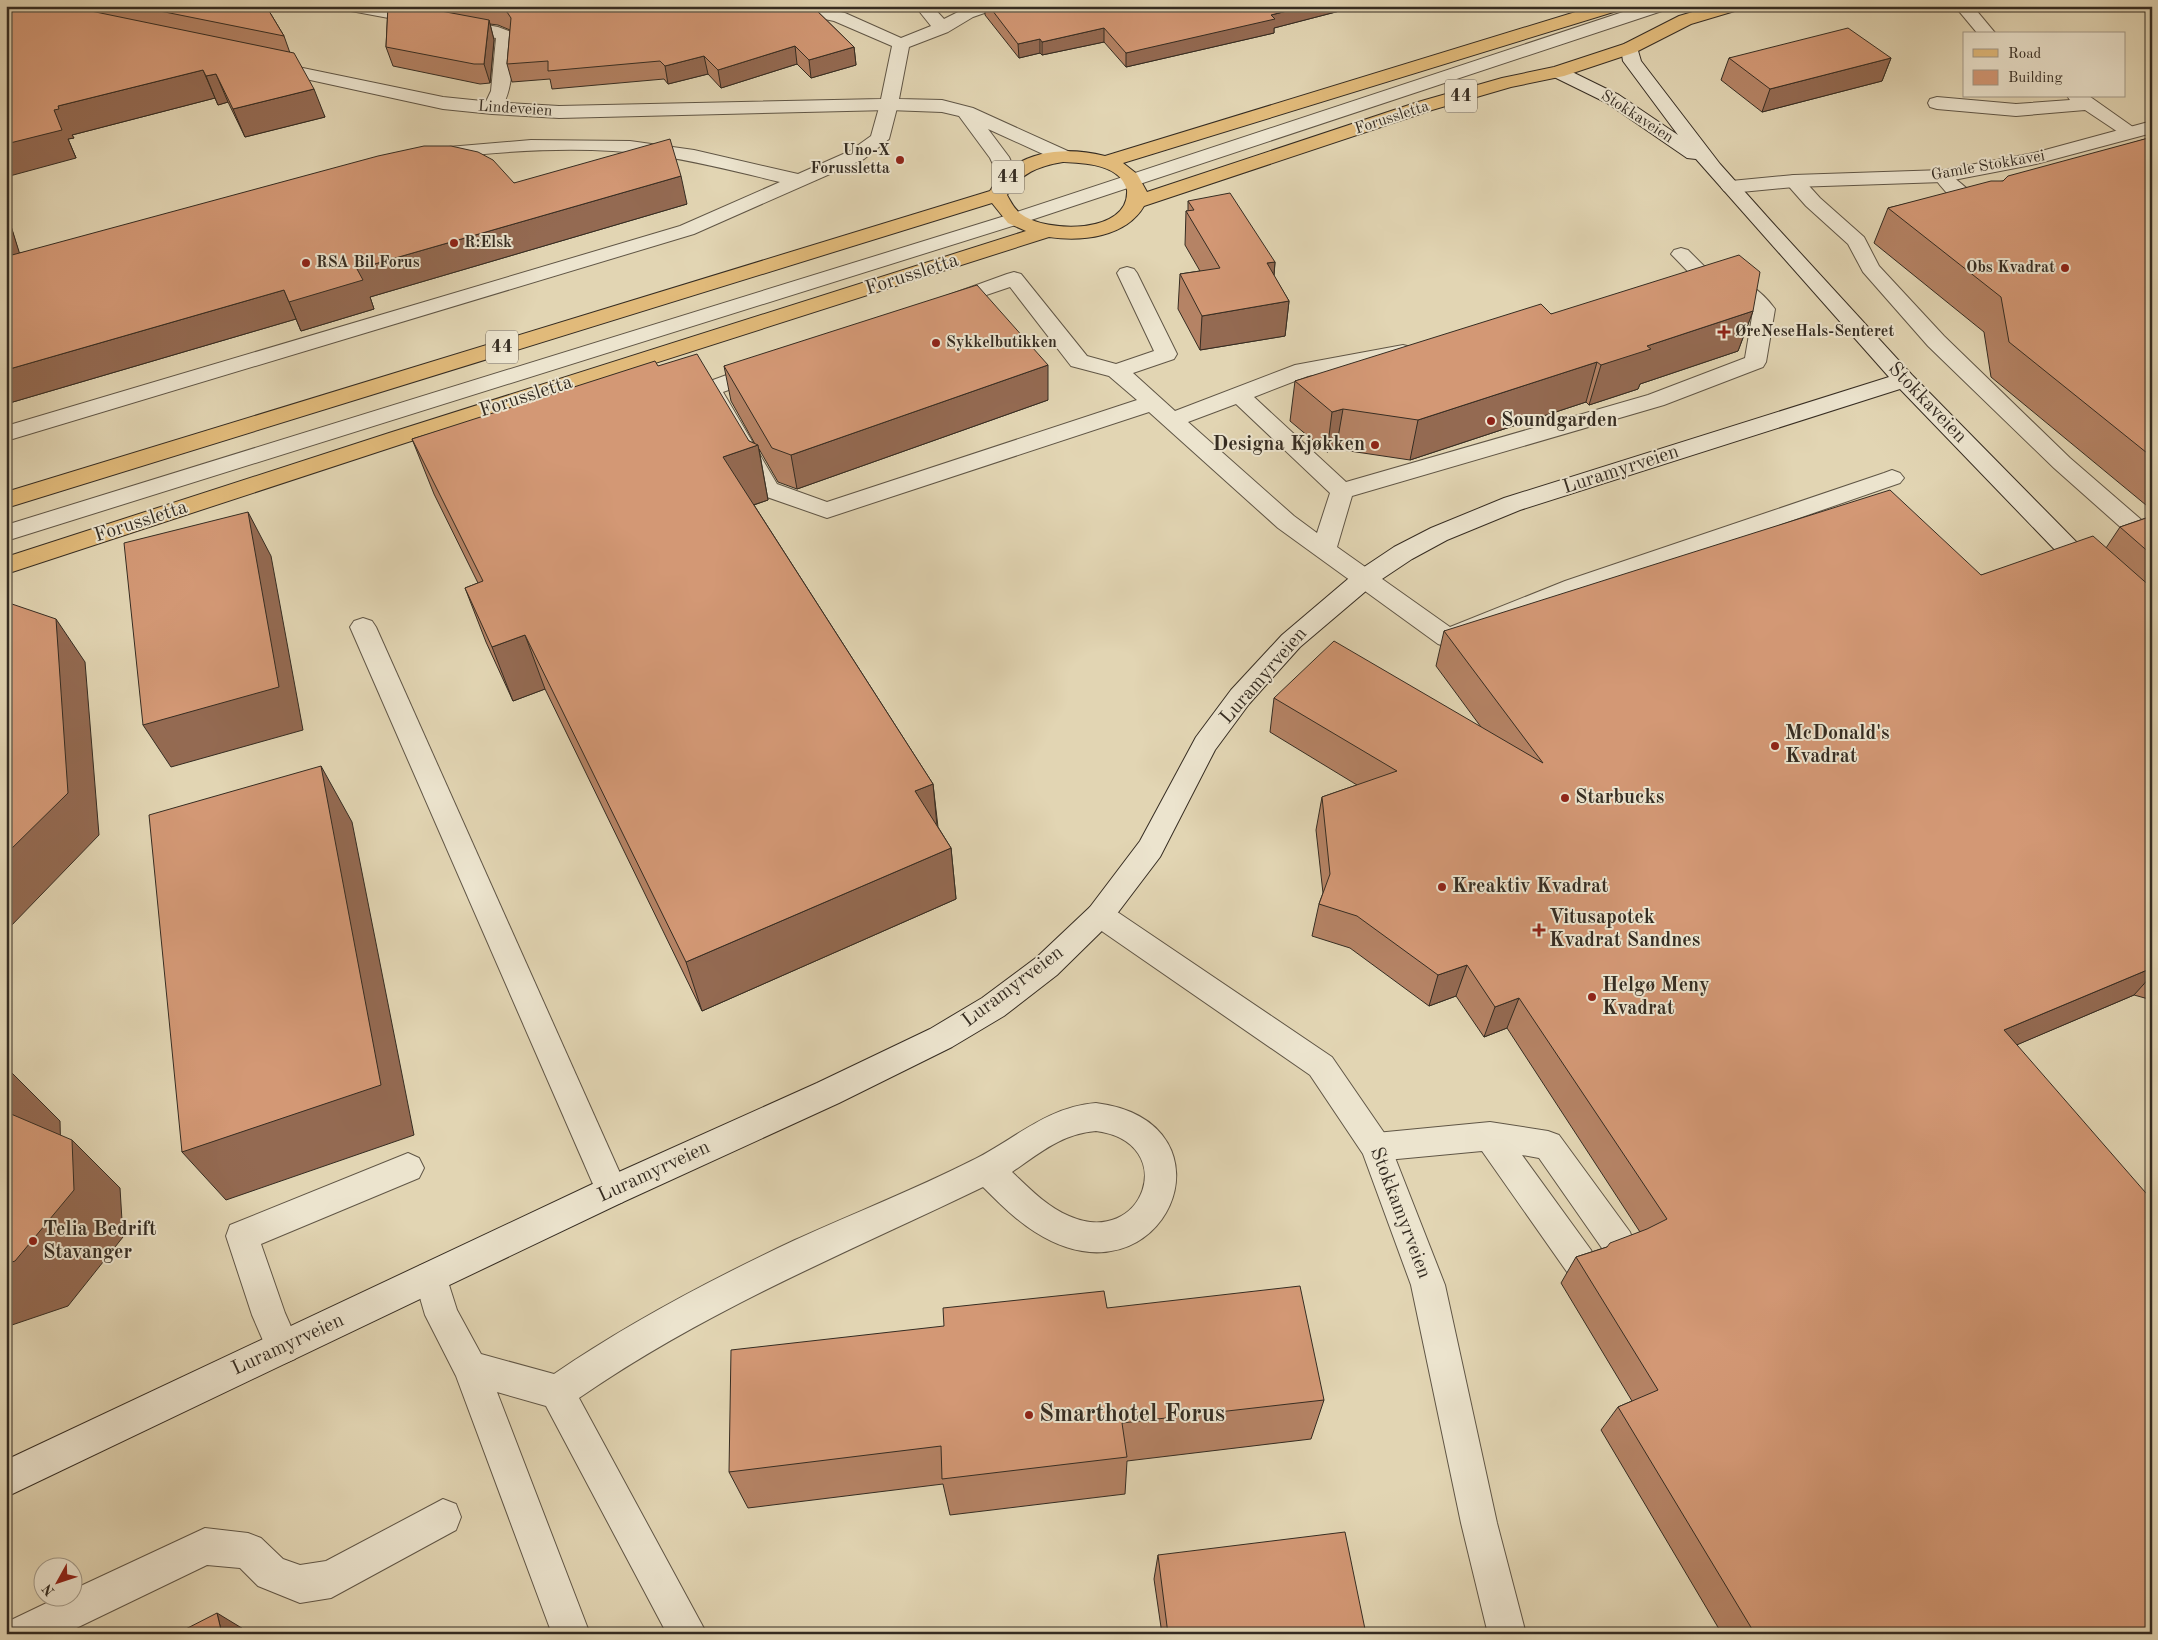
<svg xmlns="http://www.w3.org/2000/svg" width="2158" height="1640" font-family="'Old Standard TT',serif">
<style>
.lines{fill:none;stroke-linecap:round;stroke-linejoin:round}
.lane-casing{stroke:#605646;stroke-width:2}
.street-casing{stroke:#605646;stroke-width:2}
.secondary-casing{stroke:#352c22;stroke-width:2}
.primary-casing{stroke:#352c22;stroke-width:2}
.lane{fill:#ece4ce;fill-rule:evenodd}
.street{fill:#ece4ce;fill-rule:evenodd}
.secondary{fill:#ece4ce;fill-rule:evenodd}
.primary{fill:#e1ba7a;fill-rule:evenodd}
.wall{fill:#b58365;stroke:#352c22}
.shaded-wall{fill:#946a52;stroke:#352c22}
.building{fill:#d39875;stroke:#352c22}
.poi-dot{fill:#8f2418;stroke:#ece4ce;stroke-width:2}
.labels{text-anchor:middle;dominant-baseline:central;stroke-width:4;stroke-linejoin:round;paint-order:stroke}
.far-street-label{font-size:16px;fill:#352c22;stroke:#ece4ce}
.far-poi-label{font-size:16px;font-weight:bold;fill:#352c22;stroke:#ece4ce;text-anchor:start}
.shield{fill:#ece4ce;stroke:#6c6356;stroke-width:1}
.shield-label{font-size:19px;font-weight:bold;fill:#352c22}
.street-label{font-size:20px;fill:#352c22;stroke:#ece4ce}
.poi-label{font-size:20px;font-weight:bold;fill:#352c22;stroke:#ece4ce;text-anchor:start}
.near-poi-label{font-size:24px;font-weight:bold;fill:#352c22;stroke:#ece4ce;text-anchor:start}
</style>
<rect width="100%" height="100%" fill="#e2d5b3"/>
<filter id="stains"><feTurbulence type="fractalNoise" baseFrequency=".004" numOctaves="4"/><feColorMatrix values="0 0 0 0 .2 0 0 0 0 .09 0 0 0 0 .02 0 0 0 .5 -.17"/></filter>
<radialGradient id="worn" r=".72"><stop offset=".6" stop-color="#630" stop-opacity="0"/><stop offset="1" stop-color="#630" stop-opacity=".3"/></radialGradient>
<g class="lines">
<g class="lane-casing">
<g id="lane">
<path d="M343 6H382L498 27 511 32 514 36C512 62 514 90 499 112H485L483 108 491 91 496 38 351 11 345 10Z"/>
<polygon points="1641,6 1667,6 1665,10 1022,223 6,541 6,525 1008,215"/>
<polygon points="1960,6 1977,6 1976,10 1996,34 1978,34 1958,10"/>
<polygon points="2067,96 2089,96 2140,132 2138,136 2124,136 2085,110 2016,116 1937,109 1930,107 1928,103 1930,99 1937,97 2016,104 2070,100"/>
<path d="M889 98 896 100 898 104 889 139 864 159 694 234 6 441V426L680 226 780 182C738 172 696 161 653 155 581 145 505 151 432 159L425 157 422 153 425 149 531 140 630 141 694 150 798 174 850 151 871 136 880 104 882 100Z"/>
<path d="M1943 170C1949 172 1979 199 1987 206L1990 210 1987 214C1967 219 1944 191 1933 176L1936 172Z"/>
<polygon points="1794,175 1801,177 1820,198 1864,237 1879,266 1944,336 2070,458 2152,529 2152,550 2144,548 2054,468 1928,346 1863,272 1848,244 1806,206 1784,181 1787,177"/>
<path d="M1681 248 1688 250 1717 279C1736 269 1764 293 1775 309L1766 362 1763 367 1664 405 1352 496 1337 547 1450 627 1565 581 1884 473 1892 470 1900 473 1904 478 1900 483 1583 593 1447 647 1438 644 1278 528 1149 412 827 518 761 495 699 389 702 384 754 365 762 363 770 365 773 370 770 375 723 392 777 484 827 502 1137 400 1109 376 1071 366 1010 287 945 309 938 307 935 303 938 299 1007 274 1014 272 1021 274 1087 356 1116 364 1154 351 1117 273 1120 269 1127 267 1134 269 1137 273 1177 354 1174 359 1133 373 1175 411 1295 365 1403 345 1411 347 1414 352 1411 357 1308 376 1254 397 1346 482 1648 395 1745 358 1753 311 1727 288 1717 285 1709 288 1702 286 1671 254 1674 250ZM1236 404 1330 493 1317 533 1294 516 1188 422Z"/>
<polygon points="363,618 372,621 376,627 628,1191 623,1202 612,1206 601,1202 596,1191 350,627 354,621"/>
<path d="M1096 1103C1245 1122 1164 1314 1035 1232 1016 1220 999 1203 983 1187 844 1254 708 1309 579 1398L707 1634H667L546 1406 497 1392 590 1634H552L456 1376 425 1315 414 1277 419 1266 431 1261 443 1266 457 1310 481 1354 554 1374C630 1322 712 1279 795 1240 854 1213 914 1190 971 1161 1014 1140 1046 1107 1096 1103ZM1096 1131C1181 1142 1144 1249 1069 1216 1047 1207 1029 1188 1012 1172 1040 1153 1061 1134 1096 1131Z"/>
<polygon points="1490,1122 1548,1131 1559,1135 1630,1232 1634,1243 1630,1254 1618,1258 1606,1254 1539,1158 1522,1155 1591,1250 1596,1261 1591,1272 1579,1277 1567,1272 1482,1151 1376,1161 1365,1157 1360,1147 1365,1137 1376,1133"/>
<polygon points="408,1153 419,1158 424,1168 419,1178 261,1244 285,1313 300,1347 295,1359 283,1364 271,1359 252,1315 226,1236 230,1225"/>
<polygon points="443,1499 456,1504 461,1517 456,1530 331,1598 300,1603 258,1586 240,1568 207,1565 64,1634 6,1634 9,1621 57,1598 72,1598 72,1590 205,1528 248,1533 261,1538 283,1559 300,1565 326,1561"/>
</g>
</g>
<g class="street-casing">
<g id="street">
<polygon points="781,6 814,6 845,13 901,38 931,26 915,6 932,6 944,19 970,6 995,6 993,10 973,17 948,32 909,47 899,99 942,100 973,108 1070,152 1073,156 1070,160 1056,160 988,129 1009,157 1018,177 1015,181 1001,181 990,158 959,116 942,112 889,110 559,118 492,114 443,109 269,71 263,70 260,66 263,62 269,61 443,97 492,102 559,106 881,99 892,46 834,21 783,10"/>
<polygon points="2152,121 2152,133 2036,164 1943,182 1794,187 1731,193 1724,191 1721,187 1724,183 1731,181 1794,175 1943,170 2034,153"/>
<polygon points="1100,903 1110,907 1332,1057 1387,1137 1445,1285 1497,1523 1526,1634 1488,1634 1461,1523 1411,1285 1363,1154 1310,1075 1090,923 1086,915 1090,907"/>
</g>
</g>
<g class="secondary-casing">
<polygon id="secondary" points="1630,43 1636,44 1641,61 1720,164 1770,220 1912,375 2101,567 2104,573 2101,579 2092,582 2083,579 1900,389 1520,510 1447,540 1412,559 1373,585 1300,647 1249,704 1215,750 1160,857 1110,923 1057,975 1004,1016 952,1047 839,1103 623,1202 6,1497 6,1460 601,1180 817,1083 930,1029 982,998 1037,957 1090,907 1140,841 1196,737 1231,690 1282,635 1355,573 1394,547 1431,528 1504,498 1889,377 1696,159 1687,158 1607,103 1552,76 1549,72 1552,68 1564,68 1619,95 1678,135 1623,61 1621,48 1624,44"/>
</g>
<g class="primary-casing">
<path id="primary" d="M1595 6H1622L1620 10 1123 163 1137 174 1147 192 1418 102 1502 78 1554 67 1624 44 1679 16 1713 6H1740L1738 10 1691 24 1636 52 1564 76 1511 87 1432 110 1144 206C1126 237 1082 242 1049 237L405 443 6 574V557L389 433 1026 231 1008 223 992 203 6 508V492L990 191C1013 151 1062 145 1105 156ZM1063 162C1085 163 1120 164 1127 190 1130 235 1045 233 1021 214 1014 209 1011 202 1007 195 1020 173 1039 166 1063 162Z"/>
</g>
<use href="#lane" class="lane"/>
<use href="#street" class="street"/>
<use href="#secondary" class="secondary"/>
<use href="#primary" class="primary"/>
</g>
<g class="wall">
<polygon points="6,6 266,6 284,36 290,53 325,117 245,137 228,102 218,105 215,98 72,135 74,138 68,139 76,158"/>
<polygon points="388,6 812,6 854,47 856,65 811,78 797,64 721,88 708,74 668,84 664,79 552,89 550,79 512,82 507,64 510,30 498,25 490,24 494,40 490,83 480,84 393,66 386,47"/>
<polygon points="985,6 1355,6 1355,7 1274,28 1274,33 1126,67 1104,42 1042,55 1040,53 1019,58 985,15"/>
<polygon points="1729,58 1891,58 1882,81 1762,112 1721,80"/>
<polygon points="2152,137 2152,510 1991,377 1984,332 1874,243 1888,208 2003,181"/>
<polygon points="514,183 687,204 370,297 374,309 301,331 296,319 6,404 6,210 19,253"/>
<polygon points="1188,201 1275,262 1274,276 1289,301 1285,336 1200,350 1178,309 1180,274 1200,271 1185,245 1186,211 1188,211"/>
<polygon points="1753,311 1738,351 1640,384 1638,389 1589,405 1586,402 1410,460 1336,449 1327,452 1290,421 1295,381 1551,314"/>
<polygon points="658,366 749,441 755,444 731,401 724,366 1048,400 797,489 778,482 759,449 768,500 754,505 933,784 938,827 951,848 956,899 702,1011 545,689 513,701 486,642 465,588 478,583 434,494 412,439"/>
<polygon points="2152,516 2152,1000 2134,995 2016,1045 2152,1634 1722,1634 1601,1430 1618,1407 1632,1401 1561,1283 1576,1257 1607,1247 1640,1232 1507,1028 1484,1037 1456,996 1429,1006 1350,948 1312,936 1319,904 1323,893 1316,830 1322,797 1357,785 1270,732 1274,698 1481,727 1436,666 1444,631 1981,575 2106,548 2120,527"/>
<polygon points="1107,1308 1324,1400 1311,1439 1127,1461 1125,1494 950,1515 943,1484 748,1508 729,1472"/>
<polygon points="1158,1555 1366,1634 1162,1634 1154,1579"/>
</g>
<g class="shaded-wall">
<polygon points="1306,6 1355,6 1355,7 1274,28 1274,33 1126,67 1126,53"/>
<polygon points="489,20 494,40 490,83 484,64"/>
<polygon points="1104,28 1104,42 1042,55 1042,42"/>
<polygon points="1040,39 1040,53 1019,58 1018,44"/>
<polygon points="795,46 797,64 721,88 718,70"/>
<polygon points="854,47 856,65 811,78 809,60"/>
<polygon points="704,56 708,74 668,84 665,66"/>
<polygon points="1891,58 1882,81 1762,112 1770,89"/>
<polygon points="203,70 215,98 72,135 74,138 68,139 76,158 6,177 6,144 54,110 58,106"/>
<polygon points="216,74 228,102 218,105 206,76"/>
<polygon points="314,89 325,117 245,137 233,109"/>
<polygon points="681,176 687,204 370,297 374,309 301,331 289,302 357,269"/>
<polygon points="6,210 21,258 6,262"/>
<polygon points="1275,262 1272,297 1267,263"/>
<polygon points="284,290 296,319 6,404 6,370"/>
<polygon points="1289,301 1285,336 1200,350 1202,316"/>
<polygon points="1753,311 1738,351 1640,384 1638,389 1589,405 1601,365 1647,346"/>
<polygon points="1597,362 1586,402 1410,460 1418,420"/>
<polygon points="1048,365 1048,400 797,489 791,455"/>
<polygon points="1343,409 1336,449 1327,452 1332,412"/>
<polygon points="758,445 768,500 735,511 723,457"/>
<polygon points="248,512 271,556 303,730 171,767 143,725"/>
<polygon points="56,619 85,662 99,835 9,928 6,925 6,854"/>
<polygon points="525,635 545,689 513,701 492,647"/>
<polygon points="321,766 352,822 414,1135 226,1200 182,1152"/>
<polygon points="933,784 938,836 915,791"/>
<polygon points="951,848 956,899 702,1011 686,962"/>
<polygon points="1467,965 1456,996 1429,1006 1438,975"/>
<polygon points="2152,968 2152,975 2134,995 1979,1061 2004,1030"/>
<polygon points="1519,998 1507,1028 1484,1037 1495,1007"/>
<polygon points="10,1071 60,1121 61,1163 11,1114"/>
<polygon points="72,1140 120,1188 123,1237 68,1306 6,1327 6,1264"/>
<polygon points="217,1613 245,1630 246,1634 222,1634"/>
</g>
<g class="building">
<polygon points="6,6 73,6 86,10 294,53 314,89 233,109 216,74 206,76 203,70 58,106 59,109 54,110 62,130 6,144"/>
<polygon points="135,6 266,6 284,36"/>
<polygon points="388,6 414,6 489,20 484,64 474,64 386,47"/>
<polygon points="487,6 812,6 854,47 809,60 795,46 718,70 704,56 665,66 660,61 548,71 548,61 507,64 511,18 507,12 493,7"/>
<polygon points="989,6 1306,6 1271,15 1275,19 1126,53 1104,28 1042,42 1040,39 1018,44"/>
<polygon points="1848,28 1891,58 1770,89 1729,58"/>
<polygon points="2152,137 2152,457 2009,342 2001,297 1888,208 1991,181 2003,181 2008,176"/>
<polygon points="670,139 681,176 357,269 363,280 289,302 284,290 6,370 6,245 9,244 12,255 378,156 424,146 451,146 478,152 493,160 514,183"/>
<polygon points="1230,193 1275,262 1267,263 1289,301 1202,316 1180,274 1220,268 1186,211 1194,210 1188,201"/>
<polygon points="1739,255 1760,272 1753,311 1647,346 1651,349 1601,365 1597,362 1418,420 1343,409 1332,412 1295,381 1541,304 1551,314"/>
<polygon points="977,285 1048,365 791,455 772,448 724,366"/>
<polygon points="697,354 749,441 758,445 723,457 933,784 915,791 951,848 686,962 525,635 492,647 465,588 483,581 412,439 655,361 658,366"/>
<polygon points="1890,490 1981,575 2093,536 2152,588 2152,968 2004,1030 2152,1200 2152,1634 1755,1634 1618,1407 1658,1390 1576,1257 1607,1247 1610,1243 1647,1229 1667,1219 1519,998 1495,1007 1467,965 1438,975 1357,916 1319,904 1330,874 1322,797 1397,771 1274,698 1334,641 1543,763 1444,631"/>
<polygon points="248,512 279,687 143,725 124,543"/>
<polygon points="2152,516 2152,555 2120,527"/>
<polygon points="9,603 56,619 68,793 6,854 6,606"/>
<polygon points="321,766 381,1085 182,1152 149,815"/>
<polygon points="6,1069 10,1071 11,1114 72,1140 74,1190 15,1261 6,1264"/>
<polygon points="1300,1286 1324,1400 1122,1423 1127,1457 942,1479 941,1446 729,1472 731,1350 944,1326 943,1308 1104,1291 1107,1308"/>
<polygon points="1345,1532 1366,1634 1168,1634 1158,1555"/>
<polygon points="217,1613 222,1634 176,1634"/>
</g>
<g class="poi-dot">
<circle cx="900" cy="160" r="5"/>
<circle cx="454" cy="243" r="5"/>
<circle cx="306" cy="263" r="5"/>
<circle cx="2065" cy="268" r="5"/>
<path d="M1721.5 324.5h5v5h5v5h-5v5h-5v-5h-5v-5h5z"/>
<circle cx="936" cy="343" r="5"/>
<circle cx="1491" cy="421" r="5"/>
<circle cx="1375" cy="445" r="5"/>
<circle cx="1775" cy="746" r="5"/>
<circle cx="1565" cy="798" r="5"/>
<circle cx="1442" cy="887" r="5"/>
<path d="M1536.5 922.5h5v5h5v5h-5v5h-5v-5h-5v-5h5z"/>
<circle cx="1592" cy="997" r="5"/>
<circle cx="33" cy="1241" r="5"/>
<circle cx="1029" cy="1415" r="5"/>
</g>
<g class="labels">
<g class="far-street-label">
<text transform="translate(515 109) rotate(4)">Lindeveien</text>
<text transform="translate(1637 117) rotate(33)">Stokkaveien</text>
<text transform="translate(1392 118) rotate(-18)">Forussletta</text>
<text transform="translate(1988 166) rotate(-10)">Gamle Stokkavei</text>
</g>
<g class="far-poi-label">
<text x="890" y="151" text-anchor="end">Uno-X<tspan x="890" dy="18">Forussletta</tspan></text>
<text x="464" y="243">R:Elsk</text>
<text x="316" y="263">RSA Bil Forus</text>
<text x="2055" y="268" text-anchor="end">Obs Kvadrat</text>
<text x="1735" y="332">ØreNeseHals-Senteret</text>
<text x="946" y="343">Sykkelbutikken</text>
</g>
<g class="shield">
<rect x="1445" y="79.5" width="32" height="33" rx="4"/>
<rect x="992" y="160.5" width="32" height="33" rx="4"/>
<rect x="486" y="330.5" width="32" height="33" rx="4"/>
</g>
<g class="shield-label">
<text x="1461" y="96">44</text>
<text x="1008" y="177">44</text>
<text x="502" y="347">44</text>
</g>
<g class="street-label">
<text transform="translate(912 275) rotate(-18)">Forussletta</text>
<text transform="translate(526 397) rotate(-18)">Forussletta</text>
<text transform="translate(1927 403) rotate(46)">Stokkaveien</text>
<text transform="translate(1621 470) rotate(-18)">Luramyrveien</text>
<text transform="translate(141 522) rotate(-18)">Forussletta</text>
<text transform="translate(1264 676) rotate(-49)">Luramyrveien</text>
<text transform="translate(1013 987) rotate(-37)">Luramyrveien</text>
<text transform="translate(654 1172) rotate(-25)">Luramyrveien</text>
<text transform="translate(1400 1213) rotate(69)">Stokkamyrveien</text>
<text transform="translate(288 1345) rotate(-25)">Luramyrveien</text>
</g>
<g class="poi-label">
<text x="1501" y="421">Soundgarden</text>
<text x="1365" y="445" text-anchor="end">Designa Kjøkken</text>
<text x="1785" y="734">McDonald's<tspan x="1785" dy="23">Kvadrat</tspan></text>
<text x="1575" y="798">Starbucks</text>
<text x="1452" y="887">Kreaktiv Kvadrat</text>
<text x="1549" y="918">Vitusapotek<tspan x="1549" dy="23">Kvadrat Sandnes</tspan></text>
<text x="1602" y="986">Helgø Meny<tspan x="1602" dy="23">Kvadrat</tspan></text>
<text x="43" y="1230">Telia Bedrift<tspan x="43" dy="23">Stavanger</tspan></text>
</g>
<g class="near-poi-label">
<text x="1039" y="1415">Smarthotel Forus</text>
</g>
</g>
<rect width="2158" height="1640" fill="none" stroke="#e2d5b3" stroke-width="25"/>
<rect x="8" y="8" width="2143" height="1625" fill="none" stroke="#352c22" stroke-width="2.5"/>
<rect x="12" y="12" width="2133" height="1615" fill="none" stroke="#352c22"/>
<rect x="1963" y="32" width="162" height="65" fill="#ece4ce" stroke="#a39a89"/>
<rect x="1973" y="49" width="25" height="8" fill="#e1ba7a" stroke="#a39a89"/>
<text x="2008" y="58" font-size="15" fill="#352c22">Road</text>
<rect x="1973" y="70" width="25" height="15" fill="#d39875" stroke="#a39a89"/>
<text x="2008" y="82" font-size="15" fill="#352c22">Building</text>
<g transform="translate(58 1582) rotate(230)"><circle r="24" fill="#ece4ce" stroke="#a39a89"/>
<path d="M0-4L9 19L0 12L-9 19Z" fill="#8f2418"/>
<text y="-8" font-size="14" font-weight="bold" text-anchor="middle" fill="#352c22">N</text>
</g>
<rect width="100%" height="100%" filter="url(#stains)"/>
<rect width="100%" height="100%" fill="url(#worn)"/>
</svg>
